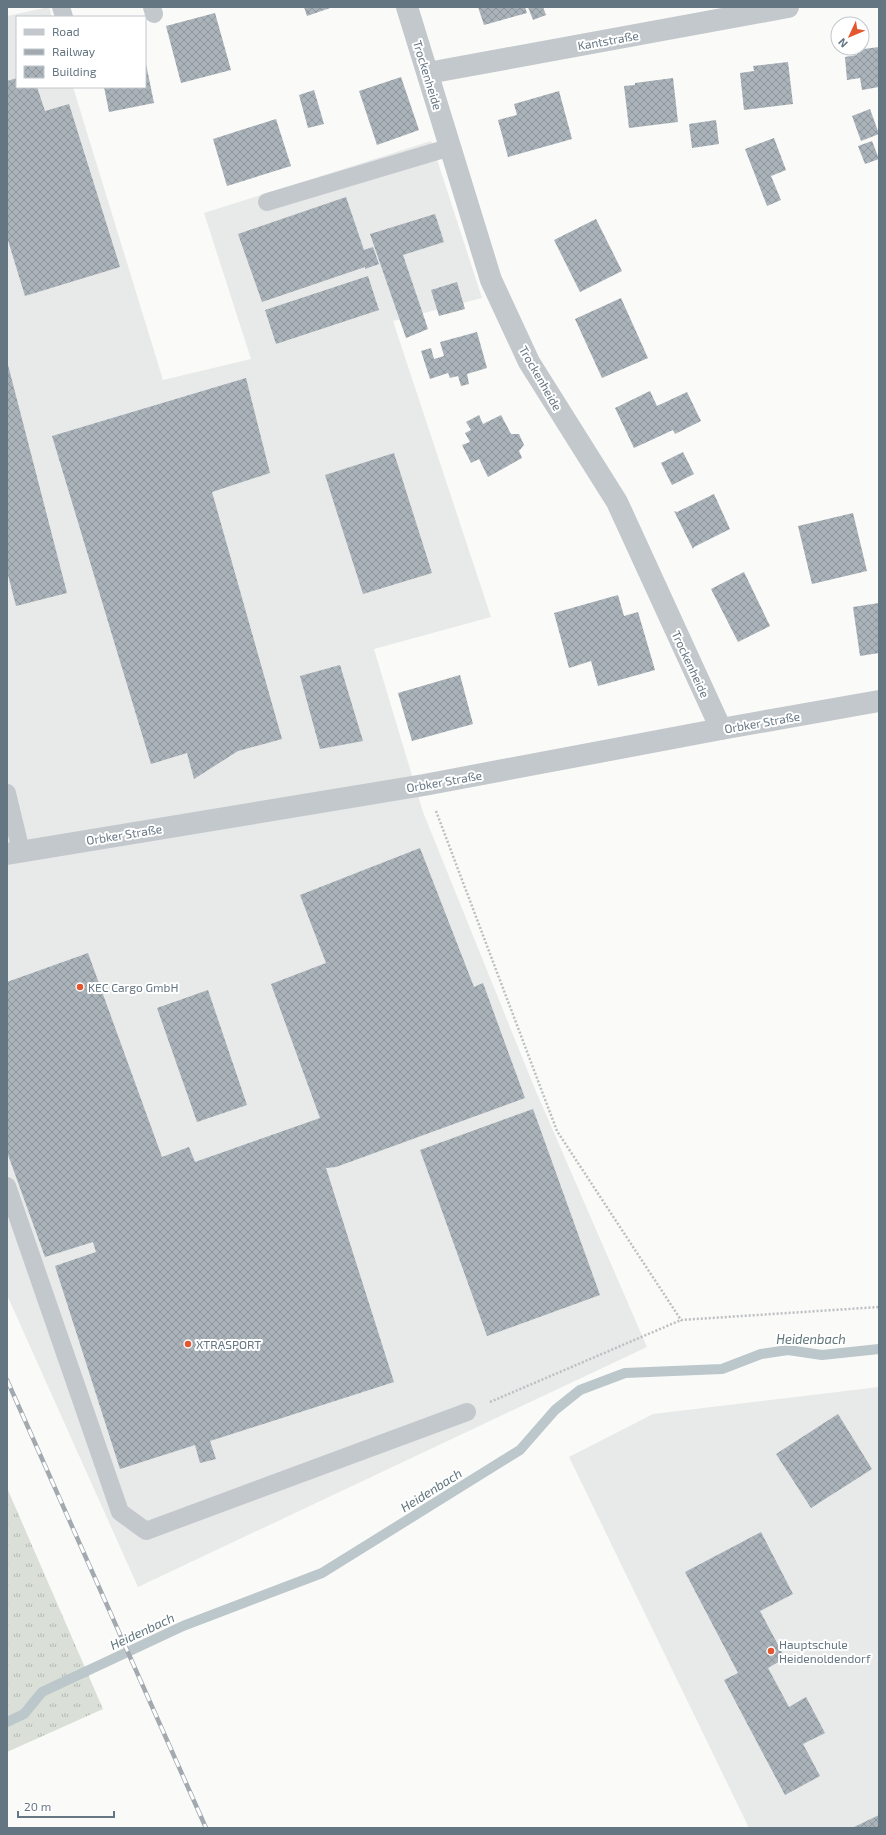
<svg xmlns="http://www.w3.org/2000/svg" width="886" height="1835" font-family="'Exo 2',sans-serif">
<style>
.built{fill:#e8e9e9}
.grass{fill:url(#grass-tufts)}
.lines{fill:none;stroke-linecap:round;stroke-linejoin:round}
.stream{stroke:#bbc7cb;stroke-width:10}
.building{fill:url(#building-cross-hatch)}
.path{stroke:#bbbfc2;stroke-width:2.5;stroke-dasharray:2 2;stroke-linecap:butt}
.service{stroke:#c3c8cc;stroke-width:18}
.minor{stroke:#c3c8cc;stroke-width:22}
.tertiary{stroke:#c3c8cc;stroke-width:22}
.rail-casing{stroke:#a2aab0;stroke-width:4.5}
.rail{stroke:#fff;stroke-width:3;stroke-dasharray:9;stroke-linecap:butt}
.poi-dot{fill:#e4572e;stroke:#fff;stroke-width:1.5}
.labels{text-anchor:middle;dominant-baseline:central;stroke-width:4;stroke-linejoin:round;paint-order:stroke}
.street-label{font-size:12px;fill:#657683;stroke:#fff}
.poi-label{font-size:12px;fill:#657683;stroke:#fff;text-anchor:start}
.water-label{font-size:13px;font-style:italic;fill:#60757c;stroke:#fff}
</style>
<defs>
<pattern id="grass-tufts" width="24" height="20" patternUnits="userSpaceOnUse"><rect width="24" height="20" fill="#dadfd7"/><path d="M3 7l-1-3M5 7V3M7 7l1-3M15 17l-1-3M17 17v-4M19 17l1-3" fill="none" stroke="#b4b9b4"/></pattern>
<pattern id="building-cross-hatch" width="8" height="8" patternUnits="userSpaceOnUse"><rect width="8" height="8" fill="#aab3b9"/><path d="M0 0l8 8M0 8l8-8" fill="none" stroke="#8e969c"/></pattern>
</defs>
<rect width="100%" height="100%" fill="#fafaf8"/>
<g class="built">
<polygon points="49,7 52,17 17,17 17,87 73,87 163,380 251,359 204,213 431,141 482,298 393,321 491,617 374,649 423,812 535,1089 647,1347 138,1587 7,1295 7,16"/>
<polygon points="879,1387 879,1828 749,1828 569,1457 653,1414"/>
</g>
<polygon class="grass" points="7,1488 103,1709 7,1752"/>
<g class="lines">
<polyline class="stream" points="7,1722 24,1714 42,1692 183,1626 322,1573 520,1450 555,1410 580,1390 625,1373 722,1369 761,1354 788,1350 822,1355 879,1349"/>
</g>
<g class="building">
<polygon points="304,7 333,7 307,16"/>
<polygon points="478,7 525,7 527,13 484,25"/>
<polygon points="528,7 543,7 546,15 533,20"/>
<polygon points="215,13 231,70 181,83 166,26"/>
<polygon points="879,47 879,87 862,90 860,78 847,80 845,57 857,55 856,50"/>
<polygon points="788,62 793,104 744,110 740,73 754,71 753,66"/>
<polygon points="146,64 154,103 109,112 104,87 145,87"/>
<polygon points="401,77 419,130 377,145 359,91"/>
<polygon points="17,78 17,87 37,87 45,111 69,104 120,267 25,296 7,237 7,81"/>
<polygon points="673,78 678,122 629,128 624,86 635,85 635,83"/>
<polygon points="314,90 324,124 308,128 299,95"/>
<polygon points="559,91 572,139 508,157 498,120 517,115 514,104"/>
<polygon points="870,109 879,134 861,141 852,116"/>
<polygon points="276,119 291,166 227,186 213,139"/>
<polygon points="716,120 719,144 692,148 689,124"/>
<polygon points="774,138 786,170 771,176 781,200 767,206 745,149"/>
<polygon points="872,141 879,159 865,164 858,146"/>
<polygon points="346,197 364,250 373,247 379,264 365,269 365,267 262,302 238,234"/>
<polygon points="435,214 444,242 403,255 428,329 406,338 370,234"/>
<polygon points="596,219 622,271 580,292 554,240"/>
<polygon points="368,276 379,310 276,344 265,310"/>
<polygon points="457,282 465,309 439,316 431,290"/>
<polygon points="621,298 648,358 602,378 575,319"/>
<polygon points="477,332 487,368 467,374 469,384 461,386 458,376 450,378 448,373 430,379 421,351 431,348 434,359 444,356 440,342"/>
<polygon points="8,365 67,593 16,606 7,571"/>
<polygon points="246,378 270,473 212,492 282,739 238,751 194,779 187,753 151,764 52,436"/>
<polygon points="650,391 657,406 687,392 701,421 675,434 673,430 634,448 615,408"/>
<polygon points="479,415 483,424 501,415 511,434 519,434 524,445 519,451 522,458 488,477 479,459 471,463 462,445 470,442 465,433 471,430 466,422"/>
<polygon points="683,452 694,474 672,485 661,463"/>
<polygon points="394,453 432,573 363,594 325,475"/>
<polygon points="714,494 730,529 694,547 693,549 674,511 677,512"/>
<polygon points="853,513 867,571 812,584 798,526"/>
<polygon points="744,572 770,626 738,642 711,589"/>
<polygon points="618,595 624,616 638,612 655,670 598,686 591,661 569,668 554,613"/>
<polygon points="879,603 879,653 860,656 853,607"/>
<polygon points="340,665 363,741 320,749 300,676"/>
<polygon points="460,675 473,724 412,741 398,693"/>
<polygon points="420,848 474,987 483,983 525,1098 336,1167 326,1168 394,1382 210,1441 216,1459 200,1463 195,1445 120,1469 55,1266 96,1252 93,1242 45,1257 7,1152 7,982 88,953 162,1157 189,1147 195,1162 320,1118 271,984 326,963 300,895"/>
<polygon points="208,990 247,1105 197,1122 157,1008"/>
<polygon points="533,1109 600,1295 487,1336 420,1150"/>
<polygon points="838,1414 872,1469 811,1508 776,1454"/>
<polygon points="761,1532 793,1594 760,1611 785,1658 768,1668 789,1707 806,1697 825,1733 803,1744 820,1776 785,1795 724,1680 738,1673 685,1572"/>
<polygon points="879,1815 879,1828 852,1828"/>
</g>
<g class="lines">
<g class="path">
<polyline points="436,811 557,1131 681,1320 879,1307"/>
<polyline points="490,1402 681,1320"/>
</g>
<g class="service">
<polyline points="61,7 64,17"/>
<polyline points="152,7 154,14"/>
<polyline points="267,202 451,147"/>
<polyline points="7,793 21,851"/>
<polyline points="7,1186 120,1512 146,1531 467,1412"/>
</g>
<g class="minor">
<polyline points="407,7 491,280 529,362 617,502 721,729"/>
<polyline points="428,73 788,7"/>
</g>
<polyline class="tertiary" points="7,854 424,785 721,729 879,701"/>
<g class="rail-casing">
<polyline id="rail" points="7,1380 206,1828"/>
</g>
<use href="#rail" class="rail"/>
</g>
<g class="poi-dot">
<circle cx="80" cy="987" r="4"/>
<circle cx="188" cy="1344" r="4"/>
<circle cx="771" cy="1651" r="4"/>
</g>
<g class="labels">
<g class="street-label">
<text transform="translate(608 40) rotate(-10)">Kantstraße</text>
<text transform="translate(428 75) rotate(73)">Trockenheide</text>
<text transform="translate(541 378) rotate(60)">Trockenheide</text>
<text transform="translate(691 664) rotate(65)">Trockenheide</text>
<text transform="translate(762 722) rotate(-10)">Orbker Straße</text>
<text transform="translate(444 781) rotate(-10)">Orbker Straße</text>
<text transform="translate(124 834) rotate(-9)">Orbker Straße</text>
</g>
<g class="poi-label">
<text x="88" y="987">KEC Cargo GmbH</text>
<text x="196" y="1344">XTRASPORT</text>
<text x="779" y="1644">Hauptschule<tspan x="779" dy="14">Heidenoldendorf</tspan></text>
</g>
<g class="water-label">
<text x="811" y="1339">Heidenbach</text>
<text transform="translate(431 1490) rotate(-32)">Heidenbach</text>
<text transform="translate(142 1631) rotate(-25)">Heidenbach</text>
</g>
</g>
<rect width="886" height="1835" fill="none" stroke="#657683" stroke-width="16"/>
<rect x="16" y="16" width="130" height="72" fill="#ffffff" stroke="#c1c8cd"/>
<rect x="24" y="29" width="20" height="6" fill="#c3c8cc" stroke="#c1c8cd"/>
<text x="52" y="36" font-size="12" fill="#657683">Road</text>
<rect x="24" y="49" width="20" height="6" fill="#a2aab0" stroke="#c1c8cd"/>
<text x="52" y="56" font-size="12" fill="#657683">Railway</text>
<rect x="24" y="66" width="20" height="12" fill="url(#building-cross-hatch)" stroke="#c1c8cd"/>
<text x="52" y="76" font-size="12" fill="#657683">Building</text>
<g transform="translate(850 36) rotate(226)"><circle r="19" fill="#ffffff" stroke="#c1c8cd"/>
<path d="M0-3L7 15L0 10L-7 15Z" fill="#e4572e"/>
<text y="-6" font-size="11" font-weight="bold" text-anchor="middle" fill="#657683">N</text>
</g>
<path d="M18 1811v6h96v-6" fill="none" stroke="#657683" stroke-width="2"/>
<text x="24" y="1811" font-size="12" fill="#657683" stroke="#ffffff" stroke-width="3" paint-order="stroke">20 m</text>
</svg>
